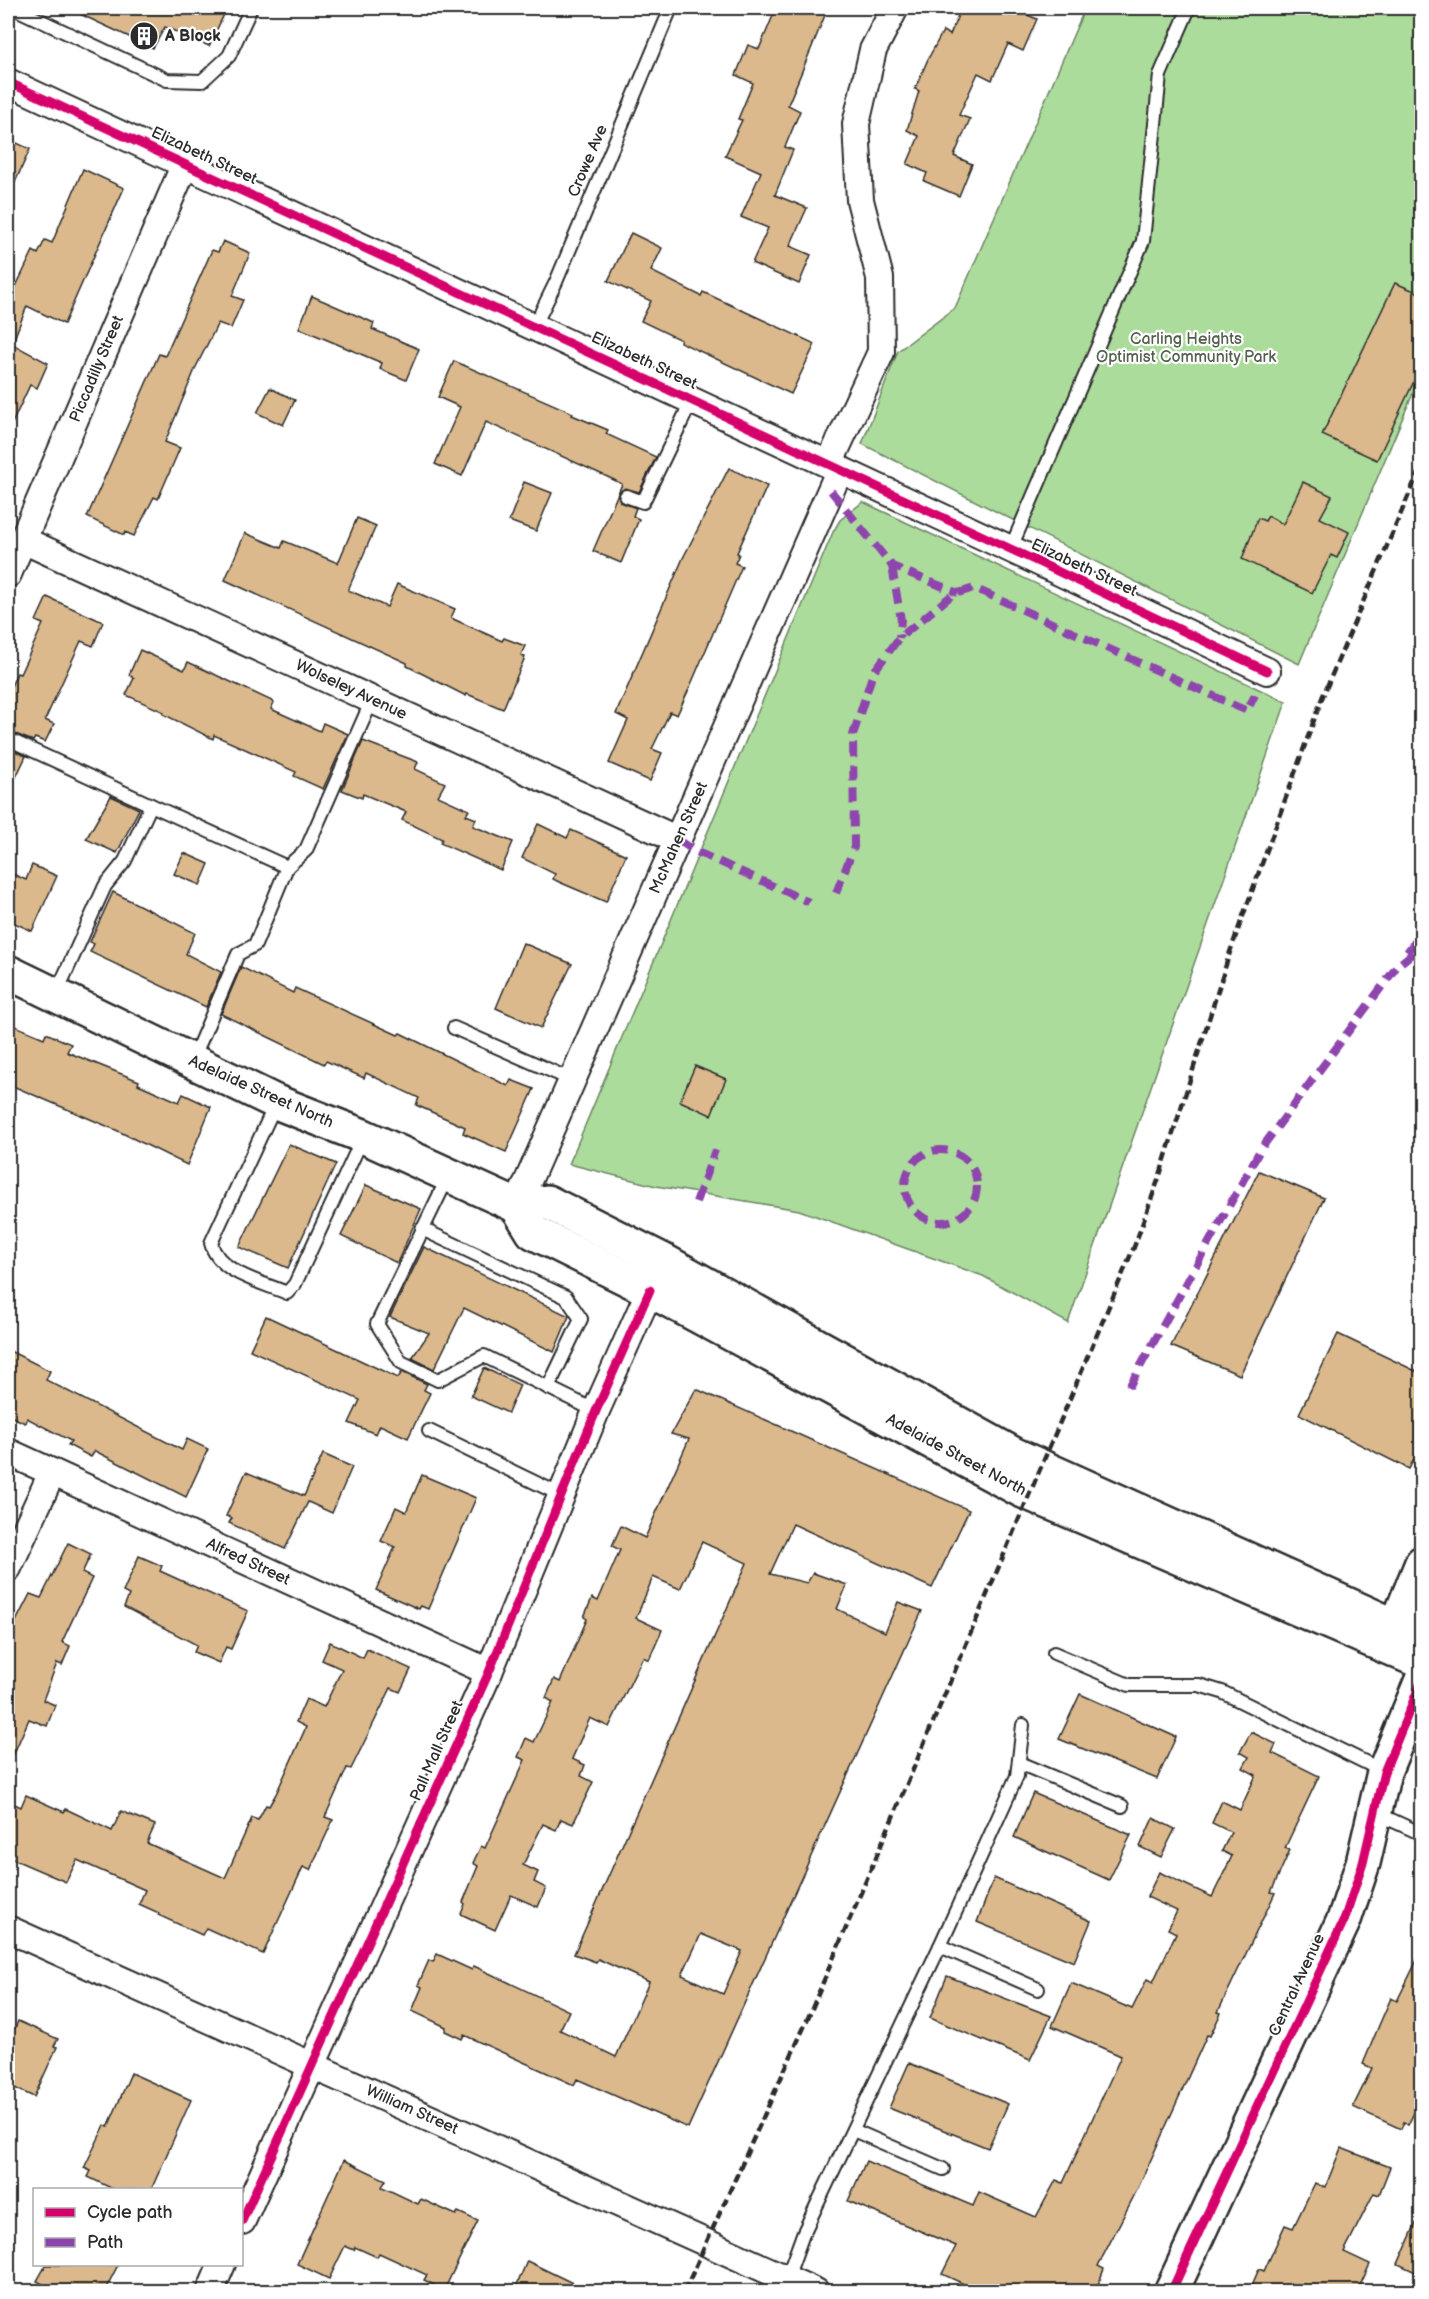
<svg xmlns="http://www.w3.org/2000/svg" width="1429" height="2299" font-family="'Balsamiq Sans',sans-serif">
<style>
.green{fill:#acdc9c;stroke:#6c8464;stroke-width:1.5}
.building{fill:#dbb98d;stroke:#2b2b2b;stroke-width:1.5;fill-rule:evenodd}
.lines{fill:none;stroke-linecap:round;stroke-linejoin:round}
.lane-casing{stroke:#2b2b2b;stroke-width:16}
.street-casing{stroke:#2b2b2b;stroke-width:30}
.secondary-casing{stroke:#2b2b2b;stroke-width:38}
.lane{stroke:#fff;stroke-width:12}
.street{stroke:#fff;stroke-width:26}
.secondary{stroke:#fff;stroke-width:33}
.rail{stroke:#2b2b2b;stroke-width:4.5;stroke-dasharray:9 4.5;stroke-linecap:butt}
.quiet{stroke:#8e44ad;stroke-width:8;stroke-dasharray:15 8;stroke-linecap:butt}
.cycleway-casing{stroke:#fff;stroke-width:13}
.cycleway{stroke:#d6006c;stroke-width:9}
.labels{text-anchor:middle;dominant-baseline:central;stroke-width:4.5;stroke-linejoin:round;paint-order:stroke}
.poi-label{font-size:16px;font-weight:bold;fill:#2b2b2b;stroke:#fff;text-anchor:start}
.street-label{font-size:16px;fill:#2b2b2b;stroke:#fff}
.park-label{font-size:16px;fill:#52604d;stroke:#fff}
</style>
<rect width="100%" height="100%" fill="#fff"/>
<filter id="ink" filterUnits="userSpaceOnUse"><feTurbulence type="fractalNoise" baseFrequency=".0167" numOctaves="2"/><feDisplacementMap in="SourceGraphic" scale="12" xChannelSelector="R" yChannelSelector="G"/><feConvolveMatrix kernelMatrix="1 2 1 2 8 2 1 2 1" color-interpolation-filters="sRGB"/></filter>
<g filter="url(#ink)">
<g class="green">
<polygon points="1085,8 1421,8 1421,374 1299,664 862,444 898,351 955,308"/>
<polygon points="863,502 1286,702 1068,1323 983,1276 799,1210 656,1186 569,1164 833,532 840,520"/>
</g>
<g class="building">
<polygon points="67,8 227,8 209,46 165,27 153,48"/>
<polygon points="768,8 828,8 788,105 800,111 785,147 793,150 775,195 807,208 790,246 811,255 799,284 752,263 768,228 741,217 761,172 725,156 742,120 738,119 753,83 736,75 748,45 759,49 775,11"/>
<polygon points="961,8 1011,8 1037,19 1023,51 1008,44 992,80 978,73 959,115 970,119 954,156 972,164 959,196 924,181 927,173 907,164 919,136 907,130 919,91 915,89 928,59 943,31 950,35"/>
<polygon points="8,139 30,149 8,198"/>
<polygon points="83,169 124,188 64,324 27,306 12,344 48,363 37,388 30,385 8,432 8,303 33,251 38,254 45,240 52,243"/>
<polygon points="631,233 662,248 651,271 701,296 703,292 815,344 791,394 680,342 681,340 641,321 651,301 608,281"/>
<polygon points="223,241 250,253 232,296 243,300 231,328 218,323 196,367 165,442 180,448 158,499 154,497 134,536 125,532 124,535 87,517 159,354 165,356 212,250 218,252"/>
<polygon points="1395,283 1422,294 1422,364 1377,460 1322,435"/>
<polygon points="312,296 374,323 372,329 419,349 406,380 380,369 382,363 299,328"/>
<polygon points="454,361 573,413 572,415 608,430 606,434 656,457 639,492 625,488 618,494 620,502 636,508 633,516 639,519 621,563 593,551 622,484 612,479 486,422 462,476 435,464 460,407 438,397"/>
<polygon points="270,388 295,400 283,425 257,413"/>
<polygon points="729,468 767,486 737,553 739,554 735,563 742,566 689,689 677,715 670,712 652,749 662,753 650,781 609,763 628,720 616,714 683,558"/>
<polygon points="524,482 552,493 536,531 509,521"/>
<polygon points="1303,482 1332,496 1320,518 1349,532 1337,558 1331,555 1312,593 1242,559 1258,518 1265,521 1268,516 1283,524"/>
<polygon points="357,518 376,526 348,590 387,607 397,584 455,609 451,618 502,641 504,638 525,646 521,655 525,657 503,709 467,694 466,696 407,666 407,663 225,580 245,533 281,548 284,541 338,563"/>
<polygon points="47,597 103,622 93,646 81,641 45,720 54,724 45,742 35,738 33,741 8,731 8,693 17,673 20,674 43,624 36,621"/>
<polygon points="140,650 184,670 188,662 274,702 271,709 320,731 323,723 348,734 323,789 294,776 296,772 214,735 213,739 163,714 164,712 126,695 134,678 129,675"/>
<polygon points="363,741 418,762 415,769 445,783 438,796 469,810 466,815 476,819 473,826 513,842 501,870 440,843 442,839 402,820 406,812 363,794 362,798 342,790"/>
<polygon points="8,748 26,756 8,794"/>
<polygon points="111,796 139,809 117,853 86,839"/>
<polygon points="538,824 567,838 571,830 626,855 606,902 559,882 553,879 555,874 522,858"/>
<polygon points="184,853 209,864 200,885 174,874"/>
<polygon points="32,865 57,876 32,931 8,920 8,872 26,880"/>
<polygon points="113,892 195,933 186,954 221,972 206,1007 90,952 94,944 90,942"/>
<polygon points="523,943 572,964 541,1028 496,1008"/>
<polygon points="241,967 293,993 295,988 398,1035 400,1033 508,1086 511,1080 534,1089 506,1152 463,1133 465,1127 416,1105 419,1098 366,1073 364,1078 326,1061 324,1064 221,1014"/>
<polygon points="8,1023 44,1038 46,1033 71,1044 67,1052 139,1081 138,1084 179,1102 183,1094 211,1107 187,1165 116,1130 8,1084"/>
<polygon points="695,1066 726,1079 711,1115 680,1101"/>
<polygon points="289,1144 336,1164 288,1268 239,1247"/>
<polygon points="1259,1171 1324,1198 1240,1375 1171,1346"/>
<polygon points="366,1185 421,1209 397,1263 341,1236"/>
<polygon points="424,1247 569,1316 554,1352 464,1308 434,1369 412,1358 429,1333 390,1317"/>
<polygon points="266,1316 398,1378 402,1372 427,1384 424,1390 430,1393 408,1438 380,1425 376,1434 349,1423 360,1400 250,1350"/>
<polygon points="1338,1334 1422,1374 1422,1442 1409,1469 1299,1414"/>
<polygon points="8,1350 50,1371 46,1380 182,1450 187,1439 208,1449 186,1497 95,1451 91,1457 68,1445 71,1441 27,1418 25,1423 8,1415"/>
<polygon points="484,1368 520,1385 508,1413 471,1396"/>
<path d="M696 1389 969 1510 932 1588 793 1524 770 1574 807 1583 813 1573 847 1585 837 1609 885 1632 898 1602 922 1611 688 2128 577 2079 574 2085 464 2035 462 2039 445 2031 446 2027 412 2011 422 1987 418 1985 429 1960 433 1962 437 1954 472 1970 474 1966 569 2011 560 2030 616 2057 649 1982 598 1959 596 1962 574 1954 747 1563 702 1542 680 1589 653 1577 636 1618 662 1630 649 1660 643 1657 609 1727 590 1718 572 1759 585 1765 581 1776 593 1782 573 1824 561 1819 556 1830 543 1824 523 1865 538 1872 534 1882 546 1888 538 1907 511 1895 495 1930 461 1914 465 1904 463 1902 478 1866 473 1863 481 1846 485 1848 525 1760 518 1757 526 1738 534 1742 553 1702 546 1698 554 1679 560 1682 587 1619 584 1617 592 1598 598 1601 616 1559 620 1550 612 1546 621 1526 645 1538 689 1439 671 1434ZM701 1934 742 1951 723 1994 682 1975Z"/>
<polygon points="323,1454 352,1467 332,1513 308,1502 285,1549 229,1523 232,1518 226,1516 246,1472 304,1496"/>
<polygon points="422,1475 476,1498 428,1609 421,1606 419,1609 376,1590 395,1547 381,1541 396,1507 406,1512"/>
<polygon points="68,1543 91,1554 82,1573 92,1578 62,1642 70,1646 62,1665 57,1663 43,1700 55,1705 47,1726 29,1719 8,1767 8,1637 30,1594 41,1598"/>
<polygon points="139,1556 162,1566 160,1571 248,1611 231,1649 226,1647 219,1663 194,1652 197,1645 124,1607 129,1595 123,1592"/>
<polygon points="330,1642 363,1658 367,1649 411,1669 400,1692 391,1688 351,1769 347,1768 325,1817 333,1820 310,1870 303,1867 263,1954 206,1928 202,1935 158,1915 159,1913 139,1904 145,1890 77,1860 66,1882 8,1857 8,1801 21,1807 26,1795 64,1812 66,1809 112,1831 121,1811 155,1825 147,1843 225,1878 252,1818 258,1820 266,1805 269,1806 276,1794 306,1727 296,1722 306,1699 324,1707 342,1669 322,1660"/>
<polygon points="1080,1694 1176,1737 1157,1779 1059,1739"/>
<polygon points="1251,1732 1276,1744 1272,1753 1319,1776 1285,1848 1290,1850 1271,1892 1275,1893 1218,2012 1221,2013 1210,2036 1207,2035 1139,2186 1098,2266 1104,2269 1095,2292 981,2292 942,2274 956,2246 848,2201 866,2161 973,2206 979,2192 1036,2217 1056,2180 1063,2183 1121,2056 1052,2026 1071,1983 1132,2009 1147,1979 1153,1982 1176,1933 1168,1929 1177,1911 1147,1897 1159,1872 1212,1897 1232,1856 1222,1851 1231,1832 1212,1823 1222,1801 1240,1810 1256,1775 1243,1768 1249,1757 1240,1752"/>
<polygon points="1033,1793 1131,1835 1109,1880 1014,1837"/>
<polygon points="1153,1818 1175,1829 1161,1857 1140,1847"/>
<polygon points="994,1878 1091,1921 1074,1962 977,1922"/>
<polygon points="1422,1950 1422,2096 1408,2125 1404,2122 1401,2129 1353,2107 1372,2068 1363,2064 1380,2023 1391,1998 1397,2001"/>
<polygon points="947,1976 1051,2016 1030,2060 930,2018"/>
<polygon points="18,2021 58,2039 54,2046 57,2047 34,2097 8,2085 8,2045"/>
<polygon points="909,2063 1008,2104 988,2148 889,2108"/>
<polygon points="131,2073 191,2100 151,2190 115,2190 88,2177 91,2171 84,2168 105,2125 108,2127"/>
<polygon points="1341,2148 1390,2167 1379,2195 1374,2193 1344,2252 1370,2264 1357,2292 1249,2292 1259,2269 1264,2271 1285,2225 1293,2228 1315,2183 1325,2188"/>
<polygon points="344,2160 386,2180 382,2187 418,2204 421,2199 456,2215 458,2212 478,2221 444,2290 424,2280 427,2275 379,2253 377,2257 355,2247 354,2250 345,2246 329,2279 297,2264"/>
<polygon points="1422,2210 1422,2275 1398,2264"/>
<polygon points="527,2261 591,2292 514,2292"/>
<polygon points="46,2265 118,2265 104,2292 57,2292 37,2281"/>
</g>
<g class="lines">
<g class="lane-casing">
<g id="lane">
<polyline points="14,8 167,80 202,81 229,56 251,8"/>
<polyline points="534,327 556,282 671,8"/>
<polyline points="626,496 643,502 692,400"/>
<polyline points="1010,550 1143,241 1160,75 1189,8"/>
<polyline points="8,739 151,805 125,861 105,886 56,994"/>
<polyline points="151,805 287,867 255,945 238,954 193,1059"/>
<polyline points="287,867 306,850 372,700"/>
<polyline points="454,1028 572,1080"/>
<path d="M276 1103 211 1243C218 1273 262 1282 287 1293L295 1284 363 1137"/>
<polyline points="448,1177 377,1324 401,1362 438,1380 484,1356 596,1411"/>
<polyline points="422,1229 566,1297 581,1319 548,1388"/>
<polyline points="429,1431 561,1495"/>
<polyline points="1054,1653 1129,1685 1199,1685 1222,1692 1383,1771"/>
<polyline points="1019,1763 1122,1806"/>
<polyline points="1376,1813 1422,1834"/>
<polyline points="940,1946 1038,1989"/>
<polyline points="853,2130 943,2169"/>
<polyline points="787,2278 803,2234 940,1946 1017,1776 1023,1725"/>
</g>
</g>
<g class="street-casing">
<g id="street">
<polyline points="8,82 1034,560 1267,671"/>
<polyline points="829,464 881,352 880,278 860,200 856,124 873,50 895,8"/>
<polyline points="23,540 678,840"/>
<polyline points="8,574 185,164"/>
<polyline points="517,1206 840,469"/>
<polyline points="8,1452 489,1672"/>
<polyline points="8,1568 52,1473"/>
<polyline points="8,1929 816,2292"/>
<polyline points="242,2221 489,1672 596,1411 650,1290"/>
<polyline points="210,2292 222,2264"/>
</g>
</g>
<g class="secondary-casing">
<g id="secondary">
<polyline points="8,972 276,1102 363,1136 517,1206 547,1202 664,1261 1013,1454 1422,1638"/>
<polyline points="517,1206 533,1232 650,1290 1021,1490 1422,1662"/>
<polyline points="1388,1647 1422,1563"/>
<polyline points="1171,2292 1344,1920 1363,1863 1384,1772 1422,1680"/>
</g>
</g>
<use href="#lane" class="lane"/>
<use href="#street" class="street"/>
<use href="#secondary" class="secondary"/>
<polyline class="rail" points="684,2292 805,2025 1134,1247 1160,1175 1230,952 1322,698 1422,464"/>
<g class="quiet">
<polyline points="831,491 892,566 958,593"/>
<polyline points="892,566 901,620 899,638"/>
<polyline points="678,840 693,850 809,902"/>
<polyline points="836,893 854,847 853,735 873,673 899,638 952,595 974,588 1247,711 1255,695"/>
<polyline points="1407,952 1422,933"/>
<circle cx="941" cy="1186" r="36"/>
<polyline points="696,1202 715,1150"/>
<polyline points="1129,1387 1260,1150 1398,965 1422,946"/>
</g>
<g class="cycleway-casing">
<g id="cycleway">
<polyline points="8,82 1034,560 1267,671"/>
<polyline points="242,2221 489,1672 596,1411 650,1290"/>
<polyline points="1171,2292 1344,1920 1363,1863 1384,1772 1422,1680"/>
</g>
</g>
<use href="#cycleway" class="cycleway"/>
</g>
</g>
<defs>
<g id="building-disc" transform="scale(1.5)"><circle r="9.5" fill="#2b2b2b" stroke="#fff"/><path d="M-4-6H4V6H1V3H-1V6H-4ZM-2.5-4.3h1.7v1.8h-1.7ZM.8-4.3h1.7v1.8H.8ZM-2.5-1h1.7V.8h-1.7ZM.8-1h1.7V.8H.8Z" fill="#fff"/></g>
</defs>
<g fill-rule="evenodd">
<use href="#building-disc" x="144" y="36"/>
</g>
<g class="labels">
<g class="poi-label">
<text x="165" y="36">A Block</text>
</g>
<g class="street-label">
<text transform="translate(204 156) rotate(25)">Elizabeth Street</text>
<text transform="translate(588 161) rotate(-67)">Crowe Ave</text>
<text transform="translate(644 361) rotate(25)">Elizabeth Street</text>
<text transform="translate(97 369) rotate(-67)">Piccadilly Street</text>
<text transform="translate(1084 568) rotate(25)">Elizabeth Street</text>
<text transform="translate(351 690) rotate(25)">Wolseley Avenue</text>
<text transform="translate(679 838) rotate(-66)">McMahen Street</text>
<text transform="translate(261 1092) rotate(24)">Adelaide Street North</text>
<text transform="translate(956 1455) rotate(28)">Adelaide Street North</text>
<text transform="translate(248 1562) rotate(25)">Alfred Street</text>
<text transform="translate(437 1751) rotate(-66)">Pall Mall Street</text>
<text transform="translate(1297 1985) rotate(-65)">Central Avenue</text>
<text transform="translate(412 2110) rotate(24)">William Street</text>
</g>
<g class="park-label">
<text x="1186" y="339">Carling Heights<tspan x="1186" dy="18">Optimist Community Park</tspan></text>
</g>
</g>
<rect width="1429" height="2299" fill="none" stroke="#fff" stroke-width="30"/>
<rect x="15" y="15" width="1399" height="2269" fill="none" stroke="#2b2b2b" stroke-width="2" filter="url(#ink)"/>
<rect x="33" y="2188" width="210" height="78" fill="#ffffff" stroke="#aaaaaa" stroke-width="1.5"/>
<rect x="45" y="2208" width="30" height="9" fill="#d6006c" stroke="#aaaaaa" stroke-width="1.5"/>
<text x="87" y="2218" font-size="18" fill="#2b2b2b">Cycle path</text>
<rect x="45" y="2238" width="30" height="9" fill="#8e44ad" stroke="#aaaaaa" stroke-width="1.5"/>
<text x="87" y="2248" font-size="18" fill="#2b2b2b">Path</text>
</svg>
